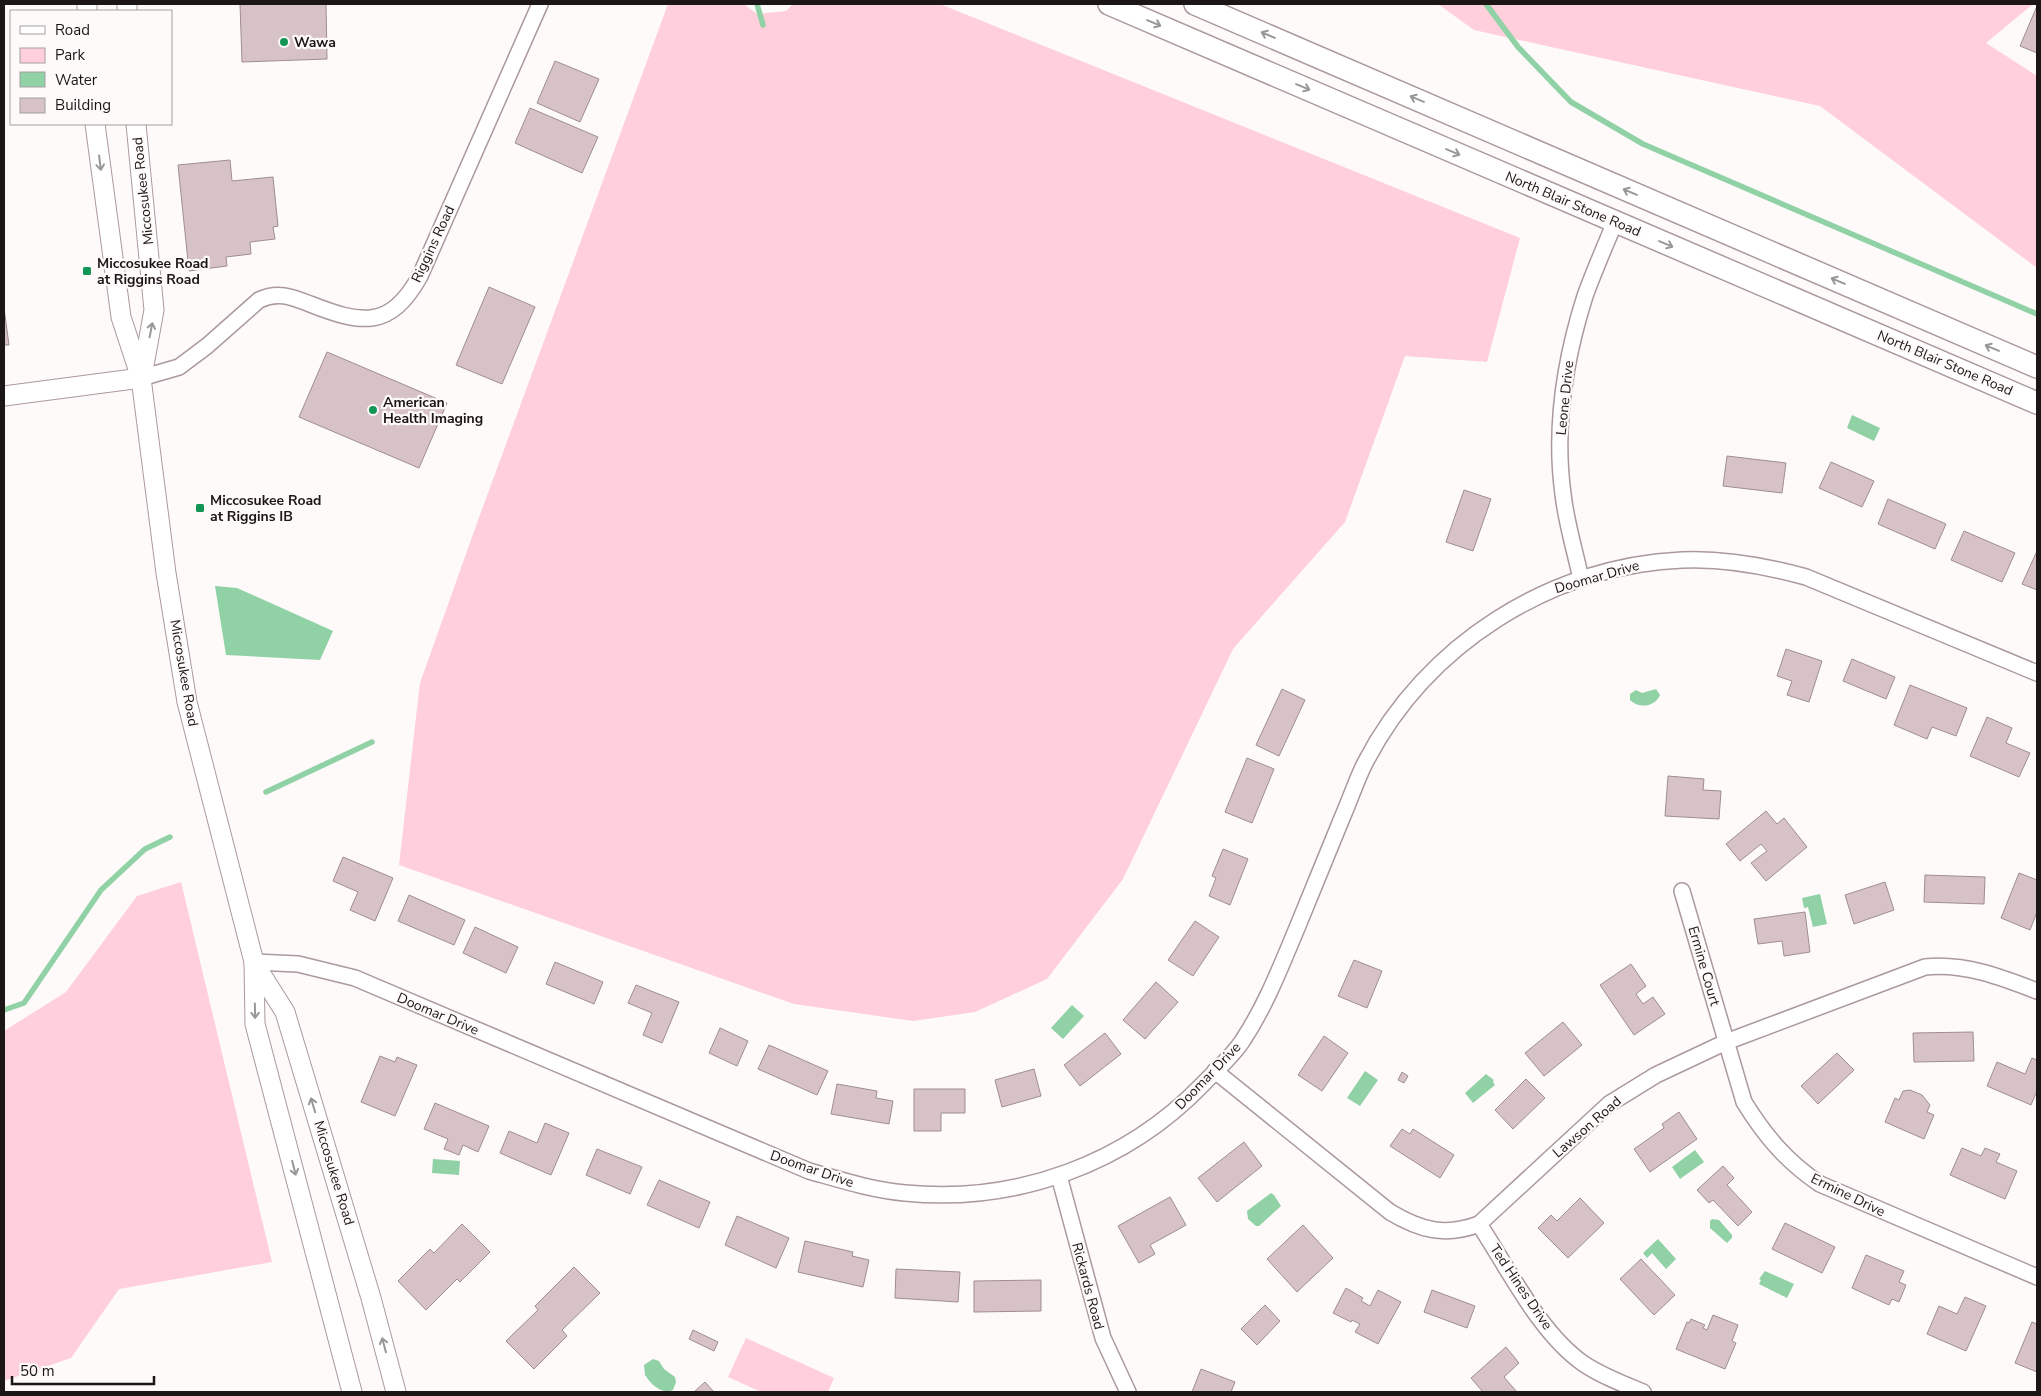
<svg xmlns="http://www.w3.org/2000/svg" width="2041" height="1396" font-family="'Nunito Sans',sans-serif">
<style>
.green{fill:#ffcfdb}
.water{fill:#90d1a5}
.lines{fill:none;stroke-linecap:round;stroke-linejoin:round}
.stream{stroke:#90d1a5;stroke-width:5.5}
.building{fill:#d6c2c7;stroke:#9f8d91}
.minor-casing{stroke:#ab999d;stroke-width:18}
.tertiary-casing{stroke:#ab999d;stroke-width:21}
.secondary-casing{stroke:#ab999d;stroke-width:24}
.minor{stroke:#fff;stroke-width:15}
.tertiary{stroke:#fff;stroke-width:19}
.secondary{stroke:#fff;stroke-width:21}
.oneway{stroke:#999697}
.poi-dot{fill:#129655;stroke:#fefafa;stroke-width:2}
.labels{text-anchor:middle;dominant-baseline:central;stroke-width:4.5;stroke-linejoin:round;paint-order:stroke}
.poi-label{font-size:14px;font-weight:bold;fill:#1c1617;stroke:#fefafa;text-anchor:start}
.street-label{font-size:14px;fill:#1c1617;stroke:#fefafa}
</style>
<rect width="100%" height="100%" fill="#fefafa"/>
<g class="green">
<polygon points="668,4 744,4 757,14 786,11 793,4 940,4 1520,238 1487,362 1405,356 1345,522 1233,649 1123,879 1047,979 975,1012 913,1021 794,1004 399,865 420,683 477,523"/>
<polygon points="1438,4 2033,4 1986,43 2037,76 2037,268 1820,106 1474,30"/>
<polygon points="181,882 272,1262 119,1289 71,1358 4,1381 4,1031 66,992 137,896"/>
<polygon points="746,1338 834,1378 828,1392 761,1392 728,1377"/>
</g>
<g class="water">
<polygon points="1852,415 1880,428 1874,441 1847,428"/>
<polygon points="215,586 237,588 333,631 320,660 226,655"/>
<path d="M1656 689 1660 695C1655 707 1639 709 1630 700V694L1636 690 1642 693Z"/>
<polygon points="1820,894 1827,924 1813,927 1808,907 1804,908 1802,898"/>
<polygon points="1072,1005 1084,1016 1063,1039 1051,1028"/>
<polygon points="1365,1071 1378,1080 1360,1106 1347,1098"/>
<polygon points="1486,1074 1494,1080 1493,1082 1495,1085 1473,1103 1465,1093"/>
<polygon points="1695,1150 1704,1162 1680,1179 1672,1167"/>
<polygon points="433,1159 460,1161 459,1175 432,1173"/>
<polygon points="1271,1193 1274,1195 1281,1206 1259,1226 1256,1226 1248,1219 1247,1211"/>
<polygon points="1712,1219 1719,1220 1732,1235 1732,1238 1727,1243 1710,1228 1710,1221"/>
<polygon points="1658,1239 1676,1259 1666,1269 1652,1253 1647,1258 1643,1253"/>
<polygon points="1765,1271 1794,1284 1787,1298 1759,1284 1761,1280 1759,1279"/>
<path d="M653 1359 659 1361 664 1369 675 1377 676 1382 673 1390C661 1395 651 1384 645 1375L644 1365Z"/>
</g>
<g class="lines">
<g class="stream">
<polyline points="757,4 763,25"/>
<polyline points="1486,4 1518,47 1571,102 1643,144 2037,314"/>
<polyline points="266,792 372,742"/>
<polyline points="4,1010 24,1003 101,890 145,849 170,837"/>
</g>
</g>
<g class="building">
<polygon points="240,4 326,4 327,59 242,62"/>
<polygon points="2037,6 2037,53 2020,46"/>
<polygon points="555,61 599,79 580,122 537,103"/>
<polygon points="530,108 598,137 582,173 515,143"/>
<polygon points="230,160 232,181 273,177 278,226 273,227 275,239 250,242 251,254 226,257 227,266 189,271 178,165"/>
<polygon points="489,287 535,307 502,384 456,365"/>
<polygon points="4,308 9,345 4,345"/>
<polygon points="327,352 447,403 419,468 299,417"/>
<polygon points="1727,456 1786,463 1782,493 1723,486"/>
<polygon points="1831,462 1874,481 1862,507 1819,488"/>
<polygon points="1464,490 1491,499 1473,551 1446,542"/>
<polygon points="1888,499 1946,524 1935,549 1878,524"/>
<polygon points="1964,531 2015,553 2002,582 1951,560"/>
<polygon points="2037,551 2037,590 2022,584"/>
<polygon points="1786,649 1822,661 1809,702 1787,695 1792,681 1777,676"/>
<polygon points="1852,659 1895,677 1886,699 1843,681"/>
<polygon points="1910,685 1967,708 1956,736 1932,727 1927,739 1894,725"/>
<polygon points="1282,689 1305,700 1279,756 1256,745"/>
<polygon points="1987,717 2012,728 2006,743 2030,753 2019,777 1970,756"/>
<polygon points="1247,758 1274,769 1252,823 1225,812"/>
<polygon points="1668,776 1704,779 1703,790 1721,791 1719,819 1665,816"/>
<polygon points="1766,811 1777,824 1784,818 1807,847 1766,881 1751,863 1767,851 1761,844 1740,861 1726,844"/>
<polygon points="1223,849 1248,859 1230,905 1209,896 1216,878 1212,876"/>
<polygon points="343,857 393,878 375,921 350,910 358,892 333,881"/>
<polygon points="2019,873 2037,880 2037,912 2030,930 2001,918"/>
<polygon points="1925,875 1985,877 1984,904 1924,902"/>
<polygon points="1885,882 1894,910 1854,924 1845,895"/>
<polygon points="409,895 465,920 454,945 398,921"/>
<polygon points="1805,912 1810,952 1784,956 1782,941 1758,944 1754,919"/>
<polygon points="1195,921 1219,937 1193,976 1168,960"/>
<polygon points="475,927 518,947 506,973 463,953"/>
<polygon points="1354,960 1382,971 1367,1008 1338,996"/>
<polygon points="555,962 603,982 594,1004 546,984"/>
<polygon points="1631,964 1646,986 1636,994 1643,1004 1653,997 1665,1014 1634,1035 1600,985"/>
<polygon points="1156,982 1178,1002 1145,1039 1123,1020"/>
<polygon points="636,985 679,1002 662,1043 643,1035 652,1013 628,1003"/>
<polygon points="1563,1022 1582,1045 1544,1076 1525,1053"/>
<polygon points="720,1028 748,1041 737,1066 709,1053"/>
<polygon points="1973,1032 1974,1061 1914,1062 1913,1033"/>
<polygon points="1105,1033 1121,1054 1080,1086 1064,1065"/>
<polygon points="1324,1036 1348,1053 1322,1091 1298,1075"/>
<polygon points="769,1045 828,1071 817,1095 758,1069"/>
<polygon points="1837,1053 1854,1070 1818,1104 1801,1086"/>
<polygon points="380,1056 395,1062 397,1057 417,1065 395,1116 361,1102"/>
<polygon points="2032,1058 2037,1060 2037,1091 2031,1105 1987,1086 1997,1062 2025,1074"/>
<polygon points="1034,1069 1041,1096 1002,1107 995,1080"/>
<polygon points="1402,1072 1408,1076 1404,1083 1398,1080"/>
<polygon points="1526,1079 1545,1098 1513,1129 1495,1110"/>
<polygon points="837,1084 877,1091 876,1098 893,1101 889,1124 831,1114"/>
<polygon points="914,1089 965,1089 965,1113 941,1113 941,1131 914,1131"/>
<polygon points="1910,1090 1922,1095 1930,1105 1927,1112 1934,1115 1924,1139 1885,1122 1895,1098 1899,1100 1903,1091"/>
<polygon points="435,1103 489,1126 478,1152 463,1145 459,1155 444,1149 448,1139 424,1129"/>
<polygon points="1679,1112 1697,1139 1650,1172 1634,1149 1664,1128 1662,1124"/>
<polygon points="545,1123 569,1133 551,1175 500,1153 509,1131 537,1143"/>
<polygon points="1402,1129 1410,1134 1413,1129 1454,1155 1440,1178 1390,1146"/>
<polygon points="1244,1142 1262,1166 1217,1202 1198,1178"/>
<polygon points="1962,1148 1981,1156 1985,1148 2000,1154 1996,1162 2017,1171 2005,1199 1950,1175"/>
<polygon points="597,1149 642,1167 630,1194 586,1175"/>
<polygon points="1723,1166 1734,1178 1727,1185 1752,1212 1738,1226 1713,1200 1709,1203 1697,1190"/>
<polygon points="659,1180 710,1202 699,1228 647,1205"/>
<polygon points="1170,1197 1186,1225 1150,1245 1155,1254 1139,1263 1118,1226"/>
<polygon points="1580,1198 1604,1223 1568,1258 1538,1228 1551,1215 1557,1221"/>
<polygon points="737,1216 789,1238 776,1268 725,1245"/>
<polygon points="1785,1223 1835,1247 1822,1273 1772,1249"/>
<polygon points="462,1224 490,1252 460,1282 457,1279 426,1310 398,1281 430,1249 434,1253"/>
<polygon points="1303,1225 1333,1258 1297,1292 1267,1259"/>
<polygon points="805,1241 853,1252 852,1256 869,1260 863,1287 798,1272"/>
<polygon points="1866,1255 1904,1271 1899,1282 1906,1285 1899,1302 1892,1299 1889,1305 1852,1288"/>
<polygon points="1641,1259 1675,1295 1654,1315 1620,1279"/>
<polygon points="574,1267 600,1293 562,1330 567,1336 534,1369 506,1341 538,1310 535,1306"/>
<polygon points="896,1269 960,1272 958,1302 895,1298"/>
<polygon points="1041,1280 1041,1311 974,1312 974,1281"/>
<polygon points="1346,1288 1363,1298 1361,1301 1370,1306 1378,1290 1401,1302 1378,1344 1355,1332 1360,1324 1352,1320 1351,1322 1333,1313"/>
<polygon points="1432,1290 1475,1306 1467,1328 1424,1312"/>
<polygon points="1965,1297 1986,1306 1966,1351 1927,1334 1939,1306 1957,1314"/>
<polygon points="1265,1305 1280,1321 1257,1345 1241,1329"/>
<polygon points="1713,1315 1738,1325 1732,1341 1736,1343 1725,1369 1676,1349 1687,1322 1689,1323 1691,1319 1705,1325 1703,1328 1707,1330"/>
<polygon points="2032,1322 2037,1324 2037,1372 2015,1363"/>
<polygon points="693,1330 718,1342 714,1351 689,1339"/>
<polygon points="1506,1347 1519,1363 1504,1377 1517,1392 1483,1392 1471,1378"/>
<polygon points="1201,1369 1235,1382 1231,1392 1192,1392"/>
<polygon points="705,1382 714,1392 694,1392"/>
</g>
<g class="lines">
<g class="minor-casing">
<g id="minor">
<path d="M141 378 179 367 207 346 259 300C278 291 292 297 310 304 361 324 390 330 420 276L540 4"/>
<path d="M1581 579C1575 551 1566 522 1563 494 1554 428 1565 359 1585 296 1594 271 1605 246 1615 222"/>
<path d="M1682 891 1744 1102C1765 1136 1787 1162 1820 1184L2037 1277"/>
<path d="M254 962 298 964 355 978 809 1171C841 1180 872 1190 905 1193 1016 1204 1126 1164 1203 1084 1216 1070 1233 1056 1243 1040 1266 1005 1281 966 1297 928 1312 891 1327 855 1342 818 1350 800 1356 781 1365 763 1426 645 1549 566 1682 560 1724 558 1766 566 1806 577L2037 673"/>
<path d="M1215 1071 1390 1212C1420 1230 1445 1237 1479 1224L1609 1104 1656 1075 1726 1042 1925 967C1965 963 2001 977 2037 991"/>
<polyline points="1059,1176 1103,1338 1128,1392"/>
<path d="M1479 1224C1508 1268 1540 1334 1584 1364 1602 1376 1623 1384 1643 1392"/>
</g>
</g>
<g class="tertiary-casing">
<g id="tertiary">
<polyline points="87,4 87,11"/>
<polyline points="127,4 127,11"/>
<polyline points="95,124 121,317 141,378 166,573 187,702 254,962 255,1024 352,1392"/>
<polyline points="136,124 154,310 142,376"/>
<polyline points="4,396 141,378"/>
<polyline points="254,963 285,1012 371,1298 396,1392"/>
</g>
</g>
<g class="secondary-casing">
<g id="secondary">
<polyline points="1109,4 2037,403"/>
<polyline points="1195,4 2037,367"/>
</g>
</g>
<use href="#minor" class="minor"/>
<use href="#tertiary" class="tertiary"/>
<use href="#secondary" class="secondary"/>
</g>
<defs><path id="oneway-shaft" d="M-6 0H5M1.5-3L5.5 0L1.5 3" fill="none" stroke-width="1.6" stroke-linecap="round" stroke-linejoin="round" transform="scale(1.25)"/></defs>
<g class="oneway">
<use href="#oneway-shaft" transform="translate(1154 23) rotate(23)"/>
<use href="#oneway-shaft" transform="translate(1268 35) rotate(-157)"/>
<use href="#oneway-shaft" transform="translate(1303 87) rotate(23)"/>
<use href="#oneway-shaft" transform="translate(1417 99) rotate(-157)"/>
<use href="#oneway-shaft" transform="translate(1453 152) rotate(23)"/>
<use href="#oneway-shaft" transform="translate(100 163) rotate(83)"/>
<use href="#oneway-shaft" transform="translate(1630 192) rotate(-157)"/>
<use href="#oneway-shaft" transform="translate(1666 244) rotate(23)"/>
<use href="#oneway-shaft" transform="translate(1838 281) rotate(-157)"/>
<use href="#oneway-shaft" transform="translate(151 330) rotate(-79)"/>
<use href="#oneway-shaft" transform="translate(1992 348) rotate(-157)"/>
<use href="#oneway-shaft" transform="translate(255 1011) rotate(89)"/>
<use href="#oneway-shaft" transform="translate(313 1105) rotate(-107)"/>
<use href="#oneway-shaft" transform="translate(294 1168) rotate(76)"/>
<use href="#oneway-shaft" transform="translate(384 1345) rotate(-105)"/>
</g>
<g class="poi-dot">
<circle cx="284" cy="42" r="5"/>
<rect x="82" y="266" width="10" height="10" rx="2.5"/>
<circle cx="373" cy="410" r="5"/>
<rect x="195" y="503" width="10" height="10" rx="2.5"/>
</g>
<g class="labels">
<g class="poi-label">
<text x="294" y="42">Wawa</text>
<text x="97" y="263">Miccosukee Road<tspan x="97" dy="16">at Riggins Road</tspan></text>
<text x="383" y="402">American<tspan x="383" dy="16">Health Imaging</tspan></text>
<text x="210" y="500">Miccosukee Road<tspan x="210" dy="16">at Riggins IB</tspan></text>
</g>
<g class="street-label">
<text transform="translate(143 191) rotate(-96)">Miccosukee Road</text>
<text transform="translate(1573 204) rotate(23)">North Blair Stone Road</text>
<text transform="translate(433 244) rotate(-65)">Riggins Road</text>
<text transform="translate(1945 363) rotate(23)">North Blair Stone Road</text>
<text transform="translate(1565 398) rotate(-84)">Leone Drive</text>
<text transform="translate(1597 577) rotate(-16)">Doomar Drive</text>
<text transform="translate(184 673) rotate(80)">Miccosukee Road</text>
<text transform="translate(1704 966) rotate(74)">Ermine Court</text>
<text transform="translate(438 1014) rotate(23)">Doomar Drive</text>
<text transform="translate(1208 1076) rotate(-46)">Doomar Drive</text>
<text transform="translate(1587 1127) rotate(-41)">Lawson Road</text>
<text transform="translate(812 1169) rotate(19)">Doomar Drive</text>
<text transform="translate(334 1173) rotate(73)">Miccosukee Road</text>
<text transform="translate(1848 1195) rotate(26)">Ermine Drive</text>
<text transform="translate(1088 1286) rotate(75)">Rickards Road</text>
<text transform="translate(1521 1287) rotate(56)">Ted Hines Drive</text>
</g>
</g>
<rect width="2041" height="1396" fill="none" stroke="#1c1617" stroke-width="10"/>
<rect x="10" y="10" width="162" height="115" fill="#fefafa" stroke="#a49f9f"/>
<rect x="20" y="26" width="25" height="8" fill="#ffffff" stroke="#a49f9f"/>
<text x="55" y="35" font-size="15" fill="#1c1617">Road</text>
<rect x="20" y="48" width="25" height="15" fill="#ffcfdb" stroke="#a49f9f"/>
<text x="55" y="60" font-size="15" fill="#1c1617">Park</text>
<rect x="20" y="72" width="25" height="15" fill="#90d1a5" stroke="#a49f9f"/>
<text x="55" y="85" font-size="15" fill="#1c1617">Water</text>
<rect x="20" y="98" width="25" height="15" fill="#d6c2c7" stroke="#a49f9f"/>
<text x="55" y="110" font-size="15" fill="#1c1617">Building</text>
<path d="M12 1376v8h142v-8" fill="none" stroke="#1c1617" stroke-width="2.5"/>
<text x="20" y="1376" font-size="15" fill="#1c1617" stroke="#fefafa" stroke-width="4" paint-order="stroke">50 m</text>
</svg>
